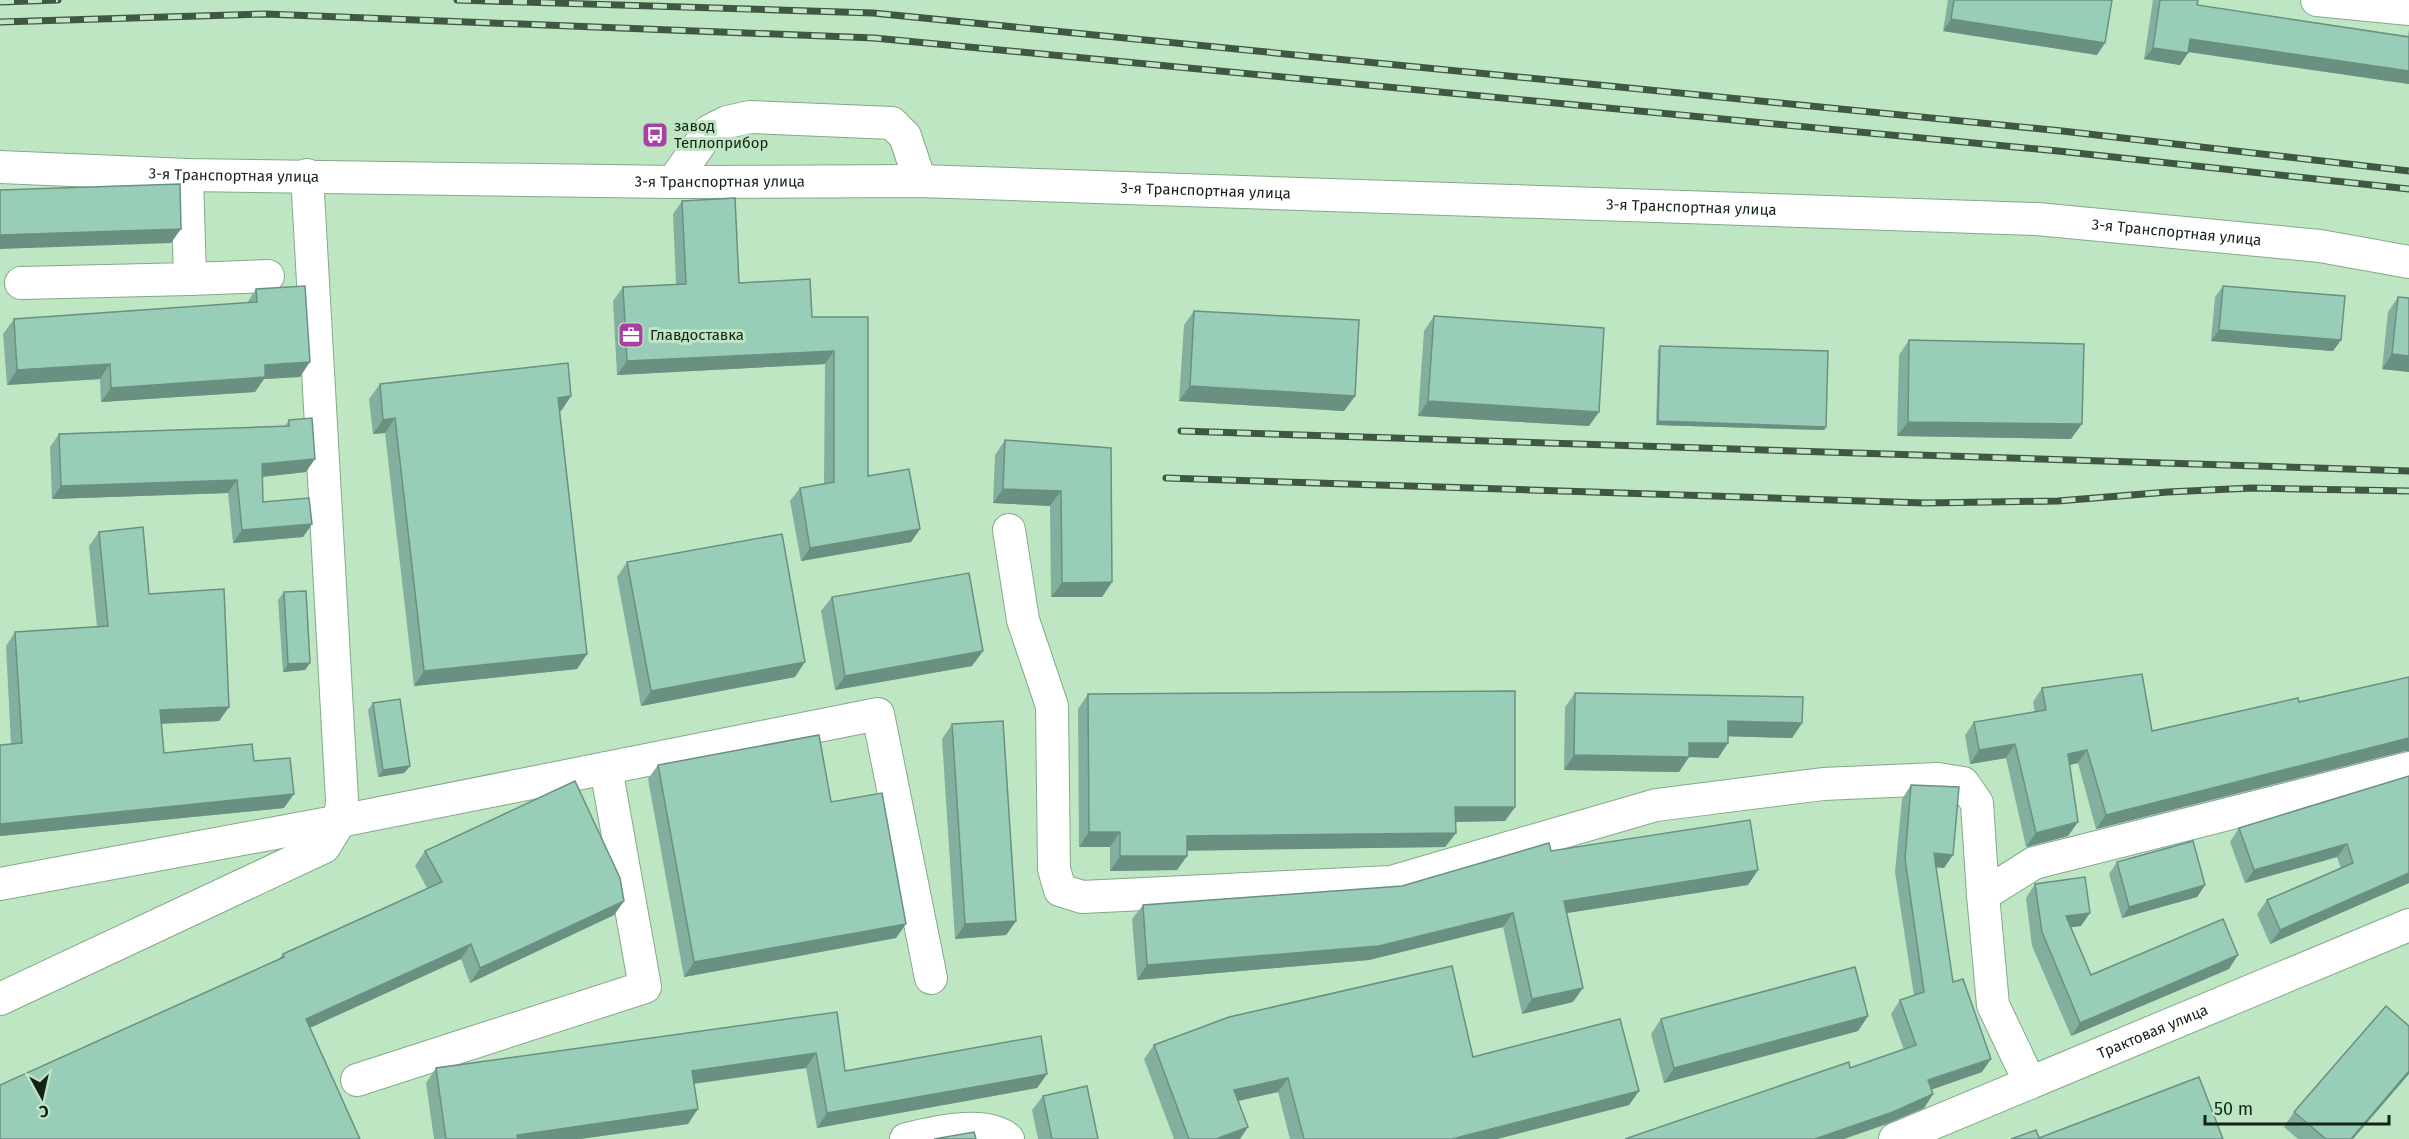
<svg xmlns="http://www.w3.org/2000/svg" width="2409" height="1139" font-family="'Fira Sans',sans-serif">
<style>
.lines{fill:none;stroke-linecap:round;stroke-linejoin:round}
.minor-casing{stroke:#84a989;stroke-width:34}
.minor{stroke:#fff;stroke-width:32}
.rail-casing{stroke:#415644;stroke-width:7}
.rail{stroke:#bee6c3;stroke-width:4.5;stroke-dasharray:14;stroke-linecap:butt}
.wall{fill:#83b09e}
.shaded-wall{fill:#6a9081}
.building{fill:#98cdb8;stroke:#6a9081;stroke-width:1.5}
.labels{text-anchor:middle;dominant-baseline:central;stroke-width:6;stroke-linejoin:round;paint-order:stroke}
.poi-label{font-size:15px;fill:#142317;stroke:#bee6c3;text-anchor:start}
.street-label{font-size:15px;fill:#142317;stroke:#bee6c3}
</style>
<rect width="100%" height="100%" fill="#bee6c3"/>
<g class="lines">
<g class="minor-casing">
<g id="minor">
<polyline points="2317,0 2409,9"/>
<path id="s1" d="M0 167 187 175 673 182 920 181 2037 219 2320 246 2409 262"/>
<polyline points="673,182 709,131 727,122 750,117 892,123 905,136 920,181"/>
<polyline points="190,279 268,276"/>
<polyline points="21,283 190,279 187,175"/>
<polyline points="1009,530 1023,620 1052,706 1054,869 1060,890 1082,897 1391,882 1656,805 1823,784 1938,779 1963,783 1977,803 1983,895"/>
<polyline points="0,884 340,821 878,714 931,978"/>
<polyline points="0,999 324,847 340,821 342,800 307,175"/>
<polyline points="357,1080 645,987 606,768"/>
<polyline points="2030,1083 1993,1005 1983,895 2034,863 2409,768"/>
<path d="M906 1139C933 1133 985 1119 1008 1139"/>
<path id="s2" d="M1895 1139 2409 925"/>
</g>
</g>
<use href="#minor" class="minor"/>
<g class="rail-casing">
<g id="rail">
<polyline points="457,0 873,13 2062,131 2409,171"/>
<polyline points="0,2 58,0"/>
<polyline points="0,22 266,14 874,38 2058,151 2409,189"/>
<polyline points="1181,431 2409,471"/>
<polyline points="1166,478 1925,503 2058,501 2168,492 2252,488 2409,491"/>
</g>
</g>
<use href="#rail" class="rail"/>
</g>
<g class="wall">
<polygon points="1948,0 2112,0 2097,55 1943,31"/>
<polygon points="2153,0 2198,0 2197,5 2408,36 2409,29 2409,84 2188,52 2180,65 2144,59"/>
<polygon points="682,201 739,283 812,317 868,317 868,476 920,529 911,542 801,561 790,501 800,488 824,484 825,364 617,375 613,301 623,287 676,284 673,214"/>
<polygon points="2223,286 2341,340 2333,351 2211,341 2215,297"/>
<polygon points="256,289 300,377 264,379 255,392 101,402 100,379 7,385 3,334 14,319 247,303"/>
<polygon points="2398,297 2409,372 2382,369 2388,312"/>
<polygon points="1194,311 1355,396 1344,411 1179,401 1184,325"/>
<polygon points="1434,316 1589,426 1418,416 1424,331"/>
<polygon points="1909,340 2071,439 1897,436 1899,355"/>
<polygon points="1660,346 1826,427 1824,430 1656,425 1658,350"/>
<polygon points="380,384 571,396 561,411 560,411 587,654 577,669 414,686 385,433 373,434 369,399"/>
<polygon points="289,420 306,472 262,477 263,502 312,524 303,537 233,543 228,493 52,499 50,447 59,434 285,426"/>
<polygon points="1005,440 1111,448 1112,582 1102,597 1051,597 1050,506 993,503 995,455"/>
<polygon points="99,532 149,594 229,707 219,721 162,724 164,753 254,761 284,808 0,836 0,745 11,744 6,646 15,632 97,627 89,546"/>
<polygon points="627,562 795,677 641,706 617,577"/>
<polygon points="284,592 310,663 305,670 283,672 278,600"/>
<polygon points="832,597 983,651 972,666 835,690 821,611"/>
<polygon points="2409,677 2409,751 2405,751 2096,829 2078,763 2070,765 2068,836 2026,847 2006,758 1970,764 1965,735 1974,722 2035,712 2033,702 2042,688 2152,731 2299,702"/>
<polygon points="1575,693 1802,723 1792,738 1728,736 1728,743 1718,758 1689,757 1679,772 1564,770 1565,707"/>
<polygon points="1088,694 1515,807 1505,821 1456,822 1456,833 1445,847 1187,850 1187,856 1177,870 1110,871 1110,847 1079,847 1078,709"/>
<polygon points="373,703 410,766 404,773 378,777 368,710"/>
<polygon points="952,724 1016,921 1006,935 955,939 942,739"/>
<polygon points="658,765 831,802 896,938 684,977 648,779"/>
<polygon points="2409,776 2409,883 2270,944 2257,914 2267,900 2341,869 2337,857 2245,883 2230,842 2239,828"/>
<polygon points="1911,785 1944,868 1936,867 1953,982 1982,1072 1931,1089 1933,1094 1924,1108 1884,1125 1850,1068 1904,1050 1891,1014 1900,1000 1914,996 1895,872 1902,799"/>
<polygon points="425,851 624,901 614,915 470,983 461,959 310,1028 279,959 283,954 427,888 415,866"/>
<polygon points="1551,851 1758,870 1748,885 1567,913 1573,1002 1522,1014 1503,927 1369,960 1137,980 1132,919 1143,905 1402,886"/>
<polygon points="2117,862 2205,885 2197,897 2122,918 2109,874"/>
<polygon points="2035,884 2081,926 2070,927 2091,975 2229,969 2071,1036 2032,946 2026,898"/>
<polygon points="837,1012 845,1071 1047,1074 1037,1088 817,1128 806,1068 694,1084 688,1124 580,1139 434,1139 426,1083 436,1068"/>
<polygon points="1868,1016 1858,1031 1664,1083 1651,1034 1661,1019"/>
<polygon points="1154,1045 1473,1057 1639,1091 1629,1105 1497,1139 1290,1139 1278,1092 1238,1101 1240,1139 1174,1139 1144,1059"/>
<polygon points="1043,1096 1098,1139 1038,1139 1032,1110"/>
<polygon points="2294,1112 2353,1139 2298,1139 2284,1127"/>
</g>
<g class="shaded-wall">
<polygon points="1951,19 2105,43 2097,55 1943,31"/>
<polygon points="2190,39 2409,71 2409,84 2182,51"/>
<polygon points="2153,48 2188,53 2180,65 2144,59"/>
<polygon points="181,229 171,243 0,249 0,235"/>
<polygon points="2219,330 2341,340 2333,351 2211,341"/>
<polygon points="834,351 825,364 617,375 627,361"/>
<polygon points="2392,354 2409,356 2409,372 2382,369"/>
<polygon points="310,362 300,377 264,379 255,392 101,402 111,388 265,365"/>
<polygon points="110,364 100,379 7,385 17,370"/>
<polygon points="1190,386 1355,396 1344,411 1179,401"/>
<polygon points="571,396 561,411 548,413 558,398"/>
<polygon points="1428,401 1599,412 1589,426 1418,416"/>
<polygon points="395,418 385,433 373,434 383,420"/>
<polygon points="1658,421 1826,427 1824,430 1656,425"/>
<polygon points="1908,422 2082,424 2071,439 1897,436"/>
<polygon points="315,459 306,472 252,478 262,464"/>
<polygon points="237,480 228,493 52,499 61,486"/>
<polygon points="1003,489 1061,491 1050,506 993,503"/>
<polygon points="312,524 303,537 233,543 242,530"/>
<polygon points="920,529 911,542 801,561 810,548"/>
<polygon points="1112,582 1102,597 1051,597 1062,583"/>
<polygon points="983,651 972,666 835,690 845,676"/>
<polygon points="587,654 577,669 414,686 424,671"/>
<polygon points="805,662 795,677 641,706 651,691"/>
<polygon points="310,663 305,670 283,672 288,664"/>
<polygon points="229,707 219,721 151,724 160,710"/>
<polygon points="1728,721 1802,723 1792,738 1718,736"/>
<polygon points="2409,738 2409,751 2405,751 2096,829 2106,815"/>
<polygon points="1689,743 1728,743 1718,758 1689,757 1679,772 1564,770 1574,755"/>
<polygon points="2015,744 2006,758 1970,764 1979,750"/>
<polygon points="2087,750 2078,763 2059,767 2068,754"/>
<polygon points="410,766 404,773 378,777 383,770"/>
<polygon points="294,794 284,808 0,836 0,824"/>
<polygon points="1455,807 1515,807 1505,821 1445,822"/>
<polygon points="2078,822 2068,836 2026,847 2036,833"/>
<polygon points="1089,832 1120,832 1110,847 1079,847"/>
<polygon points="1456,833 1445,847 1177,851 1187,836"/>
<polygon points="2347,844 2337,857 2245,883 2254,870"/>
<polygon points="1934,853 1953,855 1944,868 1925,866"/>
<polygon points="1120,856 1187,856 1177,870 1110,871"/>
<polygon points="1758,870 1748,885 1554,915 1564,901"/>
<polygon points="2409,873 2409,883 2270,944 2280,930"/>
<polygon points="2205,885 2197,897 2122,918 2129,907"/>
<polygon points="624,901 614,915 470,983 480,968"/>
<polygon points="1513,913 1503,927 1369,960 1137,980 1147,965"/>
<polygon points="2090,913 2081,926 2056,929 2066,916"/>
<polygon points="1016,921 1006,935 955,939 965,924"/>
<polygon points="906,924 896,938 684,977 694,962"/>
<polygon points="471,944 461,959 296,1034 306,1019"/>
<polygon points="2238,955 2229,969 2071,1036 2080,1023"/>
<polygon points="1583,988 1573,1002 1522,1014 1532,999"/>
<polygon points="1868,1016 1858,1031 1664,1083 1674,1068"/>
<polygon points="816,1053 806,1068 682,1085 692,1071"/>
<polygon points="1991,1059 1982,1072 1919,1094 1928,1080"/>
<polygon points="2409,1071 2409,1074 2353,1139 2351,1139"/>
<polygon points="1047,1074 1037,1088 817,1128 827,1113"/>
<polygon points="1288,1078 1278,1092 1224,1104 1234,1090"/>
<polygon points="1639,1091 1629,1105 1497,1139 1452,1139"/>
<polygon points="1933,1094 1924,1108 1884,1125 1844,1139 1815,1139"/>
<polygon points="698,1109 688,1124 580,1139 514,1139 517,1135"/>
<polygon points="1248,1127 1240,1139 1216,1139"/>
</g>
<g class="building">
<polygon points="1954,0 2112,0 2105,43 1951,19"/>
<polygon points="2160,0 2198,0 2197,5 2409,37 2409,71 2190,39 2188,53 2153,48"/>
<polygon points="180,184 181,229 0,235 0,190"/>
<polygon points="735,198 739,283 810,279 812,317 868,317 868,476 909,469 920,529 810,548 800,488 834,482 834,351 627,361 623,287 686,284 682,201"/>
<polygon points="305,286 310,362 265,365 265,377 111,388 110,364 17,370 14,319 257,302 256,289"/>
<polygon points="2223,286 2345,296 2341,340 2219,330"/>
<polygon points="2398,297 2409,298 2409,356 2392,354"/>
<polygon points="1194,311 1359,320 1355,396 1190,386"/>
<polygon points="1434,316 1604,328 1599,412 1428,401"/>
<polygon points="1909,340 2084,344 2082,424 1908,422"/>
<polygon points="1660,346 1828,351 1826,427 1658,421"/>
<polygon points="568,363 571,396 558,398 587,654 424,671 395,418 383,420 380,384"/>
<polygon points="312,418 315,459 262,464 263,502 309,498 312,524 242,530 237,480 61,486 59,434 289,426 289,420"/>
<polygon points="1005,440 1111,448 1112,582 1062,583 1061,491 1003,489"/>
<polygon points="143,527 149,594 224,589 229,707 160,710 164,753 252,744 254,761 290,758 294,794 0,824 0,745 22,743 15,632 108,626 99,532"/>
<polygon points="782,534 805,662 651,691 627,562"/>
<polygon points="969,573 983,651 845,676 832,597"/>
<polygon points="306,591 310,663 288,664 284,592"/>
<polygon points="2142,674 2152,731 2298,698 2299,702 2409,677 2409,738 2106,815 2087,750 2068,754 2078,822 2036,833 2015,744 1979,750 1974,722 2046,710 2042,688"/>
<polygon points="1515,691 1515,807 1455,807 1456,833 1187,836 1187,856 1120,856 1120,832 1089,832 1088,694"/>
<polygon points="1575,693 1803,697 1802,723 1728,721 1728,743 1689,743 1689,757 1574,755"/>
<polygon points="400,699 410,766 383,770 373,703"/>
<polygon points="1003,721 1016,921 965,924 952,724"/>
<polygon points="819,735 831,802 882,793 906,924 694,962 658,765"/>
<polygon points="2409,776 2409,873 2280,930 2267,900 2353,863 2347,844 2254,870 2239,828"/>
<polygon points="575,781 620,878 624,901 480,968 471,944 306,1019 360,1139 0,1139 0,1085 284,957 283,954 442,882 425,851"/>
<polygon points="1911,785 1959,787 1953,855 1934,853 1953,982 1963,979 1991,1059 1928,1080 1933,1094 1893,1112 1815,1139 1625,1139 1849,1062 1850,1068 1916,1045 1900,1000 1924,992 1905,859"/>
<polygon points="1750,820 1758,870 1564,901 1583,988 1532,999 1513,913 1379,946 1147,965 1143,905 1402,886 1549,843 1551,851"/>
<polygon points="2193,841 2205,885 2129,907 2117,862"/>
<polygon points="2085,877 2090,913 2066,916 2091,975 2223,919 2238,955 2080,1023 2042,932 2035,884"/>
<polygon points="1452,966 1473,1057 1620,1019 1639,1091 1452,1139 1304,1139 1288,1078 1234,1090 1248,1127 1216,1139 1189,1139 1154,1045 1229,1017"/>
<polygon points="1855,967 1868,1016 1674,1068 1661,1019"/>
<polygon points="2386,1006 2409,1026 2409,1071 2351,1139 2326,1139 2294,1112"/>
<polygon points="837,1012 845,1071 1041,1036 1047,1074 827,1113 816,1053 692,1071 698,1109 517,1135 518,1139 446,1139 436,1068"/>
<polygon points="2199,1077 2223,1139 2011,1139 2036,1130 2039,1138"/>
<polygon points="1087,1086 1098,1139 1052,1139 1043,1096"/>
<polygon points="974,1132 976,1139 934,1139"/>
</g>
<defs>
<g id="bus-square" transform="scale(1.35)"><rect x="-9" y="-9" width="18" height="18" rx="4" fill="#a740a4" stroke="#bee6c3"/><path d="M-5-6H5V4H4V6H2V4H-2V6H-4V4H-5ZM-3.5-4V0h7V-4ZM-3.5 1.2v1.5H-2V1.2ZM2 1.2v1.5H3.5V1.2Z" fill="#fff"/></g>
<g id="office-square" transform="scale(1.35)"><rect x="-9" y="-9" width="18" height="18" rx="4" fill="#a740a4" stroke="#bee6c3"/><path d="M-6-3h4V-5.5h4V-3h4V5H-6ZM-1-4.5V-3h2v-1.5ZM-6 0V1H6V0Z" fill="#fff"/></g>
</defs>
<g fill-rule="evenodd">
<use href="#bus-square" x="655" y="135"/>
<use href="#office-square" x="631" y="335"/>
</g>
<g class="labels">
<g class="poi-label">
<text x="674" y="126">завод<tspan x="674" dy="17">Теплоприбор</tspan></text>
<text x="650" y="335">Главдоставка</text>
</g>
<g class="street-label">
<text stroke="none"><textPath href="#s1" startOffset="234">3-я Транспортная улица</textPath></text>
<text stroke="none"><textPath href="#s1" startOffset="720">3-я Транспортная улица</textPath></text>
<text stroke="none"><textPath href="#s1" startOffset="1206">3-я Транспортная улица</textPath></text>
<text stroke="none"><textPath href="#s1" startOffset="1692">3-я Транспортная улица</textPath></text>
<text stroke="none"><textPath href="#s1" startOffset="2178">3-я Транспортная улица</textPath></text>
<text stroke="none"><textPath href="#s2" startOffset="279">Трактовая улица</textPath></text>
</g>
</g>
<g transform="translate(42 1097) rotate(172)" stroke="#bee6c3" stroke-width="4.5" paint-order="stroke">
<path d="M0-4.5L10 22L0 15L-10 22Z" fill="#142317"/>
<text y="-9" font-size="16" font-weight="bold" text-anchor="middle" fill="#142317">С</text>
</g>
<path d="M2205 1115v9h184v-9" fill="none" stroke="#142317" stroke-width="3"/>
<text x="2214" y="1115" font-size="18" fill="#142317" stroke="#bee6c3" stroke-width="4.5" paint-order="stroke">50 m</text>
</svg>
